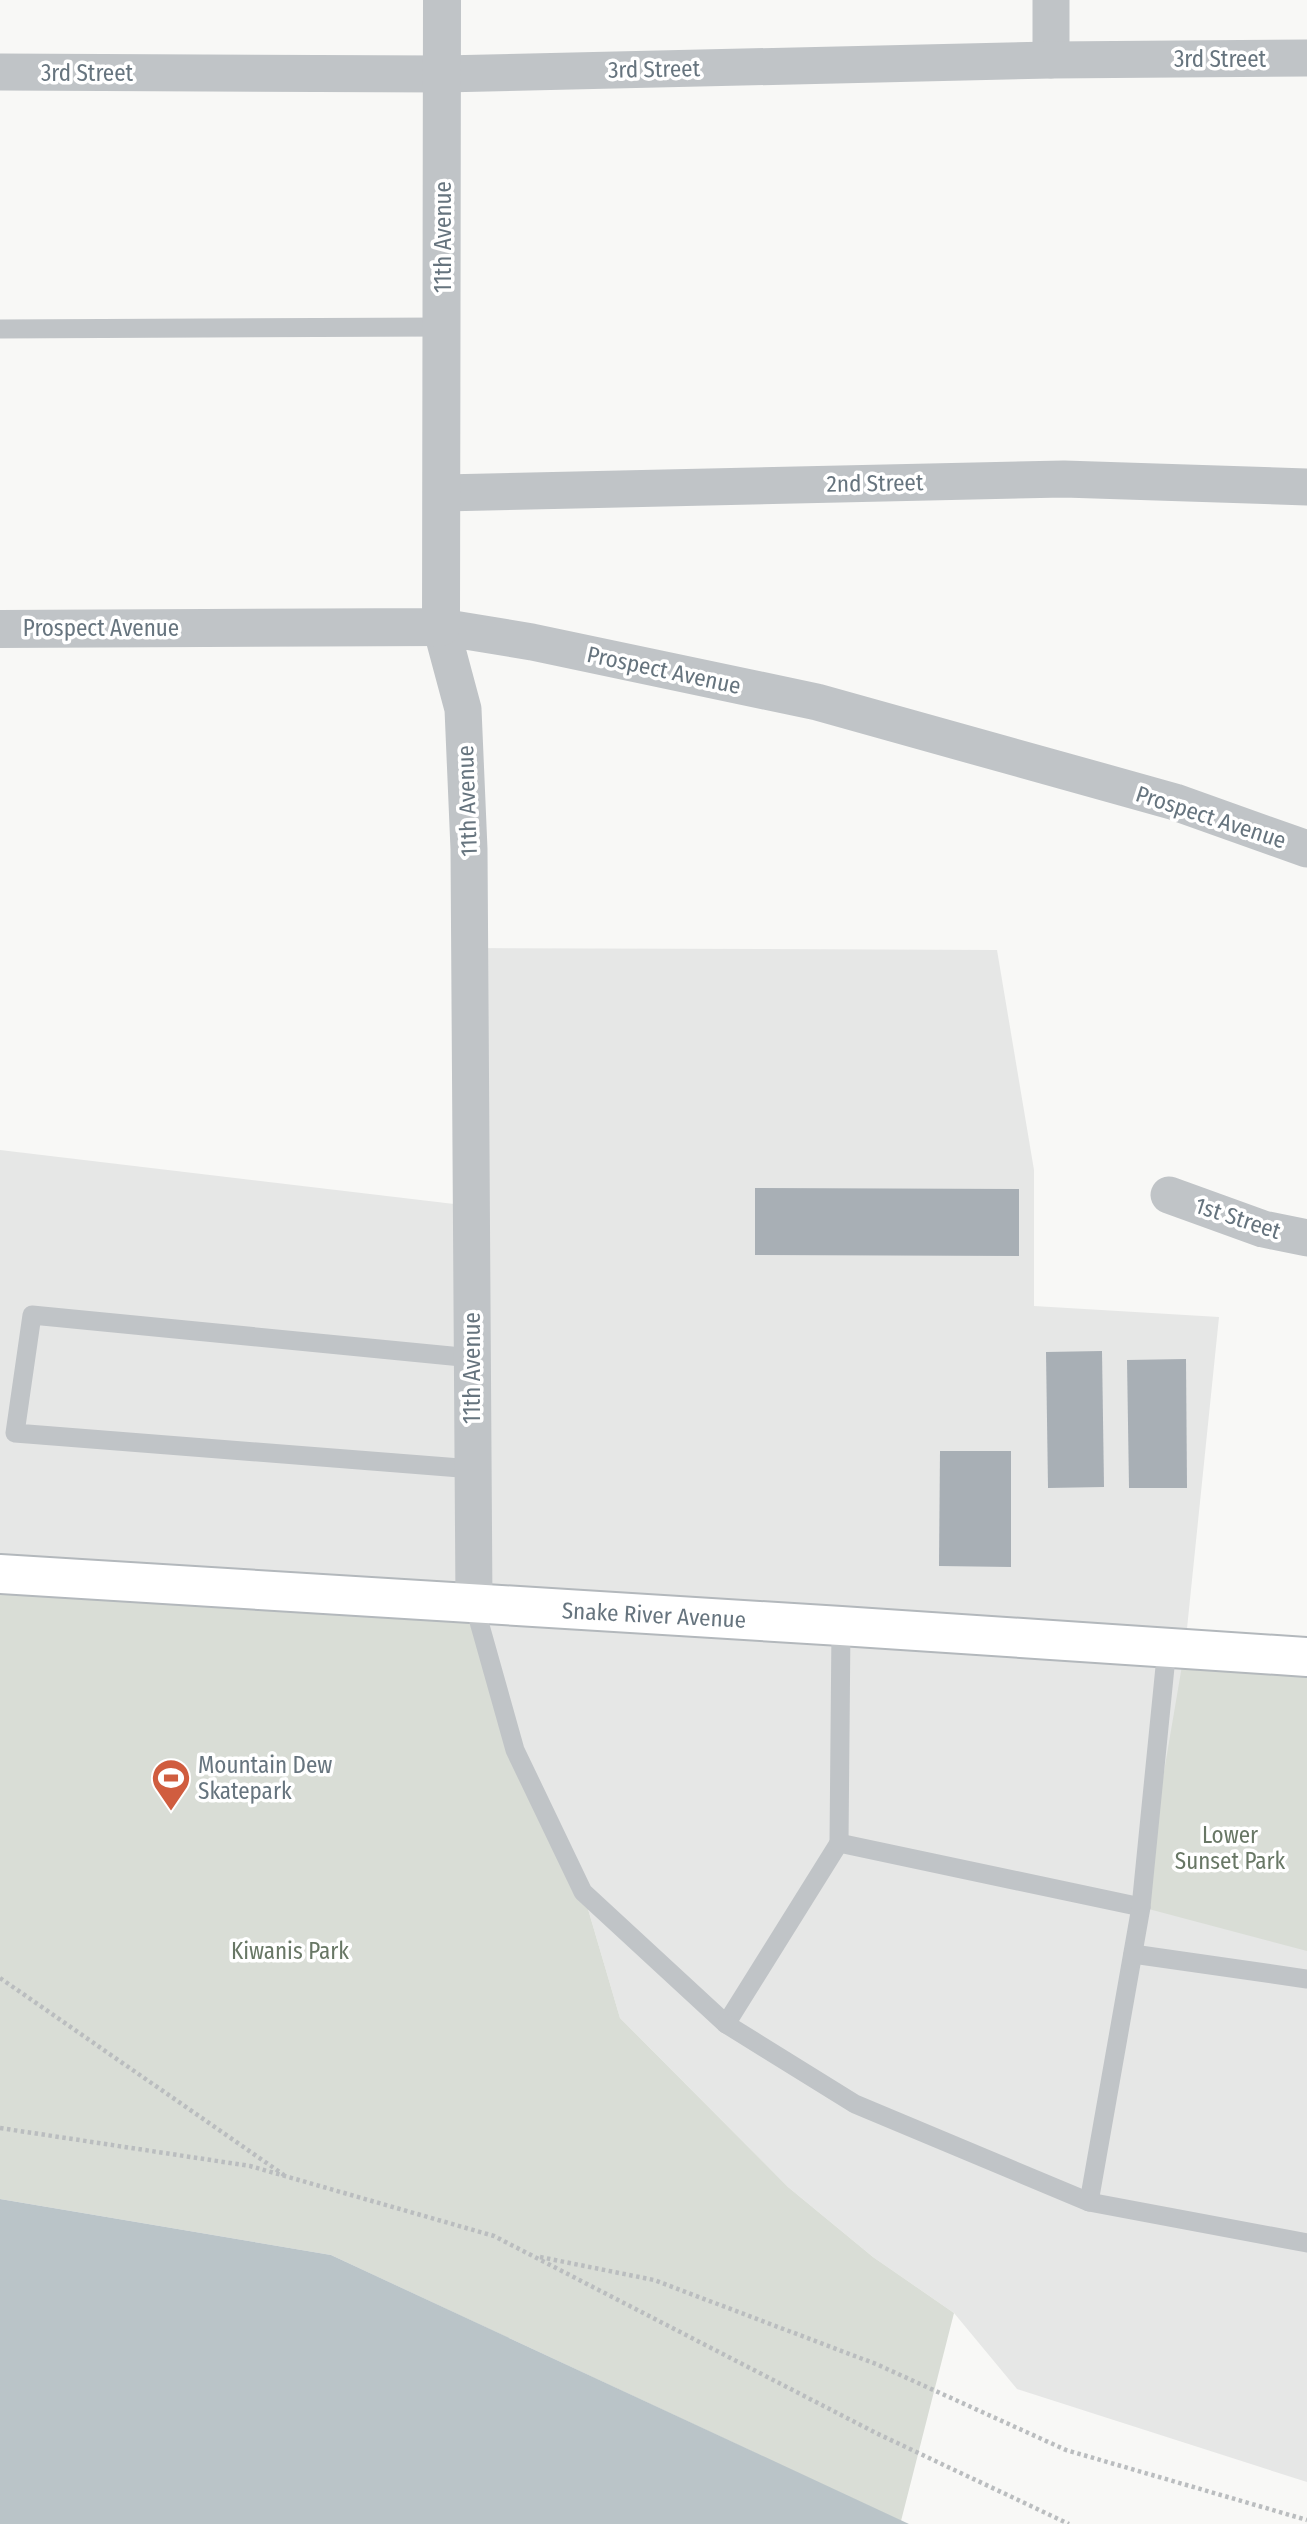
<svg xmlns="http://www.w3.org/2000/svg" width="1307" height="2524" font-family="'Fira Sans Condensed',sans-serif">
<style>
.built{fill:#e6e7e6}
.green{fill:#d9ddd6}
.water{fill:#bac4c8}
.building{fill:#a8afb5}
.lines{fill:none;stroke-linecap:round;stroke-linejoin:round}
.secondary-casing{stroke:#b3b8bc;stroke-width:42}
.path{stroke:#babdbf;stroke-width:4.5;stroke-dasharray:3.5 3.5;stroke-linecap:butt}
.service{stroke:#c0c4c7;stroke-width:19}
.minor{stroke:#c0c4c7;stroke-width:37}
.tertiary{stroke:#c0c4c7;stroke-width:38}
.secondary{stroke:#fff;stroke-width:38}
.labels{text-anchor:middle;dominant-baseline:central;stroke-width:7;stroke-linejoin:round;paint-order:stroke}
.street-label{font-size:23px;fill:#66747e;stroke:#fff}
.poi-label{font-size:23px;fill:#66747e;stroke:#fff;text-anchor:start}
.park-label{font-size:23px;fill:#687765;stroke:#fff}
</style>
<rect width="100%" height="100%" fill="#f8f8f6"/>
<polygon class="built" points="470,948 997,950 1034,1170 1034,1306 1219,1317 1185,1648 1307,1657 1307,2482 1017,2389 954,2313 873,2257 788,2187 620,2018 583,1892 0,1574 0,1150 471,1206"/>
<g class="green">
<polygon points="0,1574 474,1604 515,1750 583,1892 620,2018 788,2187 873,2257 954,2313 901,2521 331,2255 0,2199"/>
<polygon points="1185,1648 1307,1671 1307,1951 1141,1907"/>
</g>
<polygon class="water" points="0,2199 331,2255 909,2524 0,2524"/>
<g class="building">
<polygon points="755,1188 1019,1189 1019,1256 755,1255"/>
<polygon points="1102,1351 1104,1487 1048,1488 1046,1352"/>
<polygon points="1186,1359 1187,1488 1129,1488 1127,1360"/>
<polygon points="940,1451 1011,1451 1011,1567 939,1566"/>
</g>
<g class="lines">
<g class="secondary-casing">
<polyline id="secondary" points="0,1574 841,1626 1307,1657"/>
</g>
<g class="path">
<polyline points="0,1978 284,2175"/>
<polyline points="0,2128 250,2166 494,2236 876,2433 1069,2524"/>
<polyline points="540,2257 654,2280 876,2364 1066,2450 1307,2520"/>
</g>
<g class="service">
<polyline points="0,329 443,327"/>
<polyline points="472,1358 32,1315 15,1433 473,1469"/>
<polyline points="474,1604 515,1750 583,1892 726,2024 839,1843 1141,1907"/>
<polyline points="839,1843 841,1626"/>
<polyline points="1133,1954 1307,1979"/>
<polyline points="726,2024 855,2104 1089,2202 1307,2243"/>
<polyline points="1089,2202 1141,1907 1167,1647"/>
</g>
<g class="minor">
<polyline points="1051,0 1051,60"/>
<polyline points="0,72 443,74 1051,60 1307,58"/>
<polyline points="443,493 1064,479 1307,487"/>
<polyline points="1169,1195 1263,1229 1307,1238"/>
<polyline points="474,1604 469,849 463,709 441,627 532,642 817,702 1175,802 1307,849"/>
</g>
<polyline class="tertiary" points="0,629 441,627 442,0"/>
<use href="#secondary" class="secondary"/>
</g>
<defs>
<g id="stadium-pin" transform="scale(2.0125)"><path d="M0 17L-7.5 6A9.5 9.5 0 1 1 7.5 6Z" fill="#d05d3f" stroke="#fff"/><path d="M0-5a6.5 5 0 1 0 0 10a6.5 5 0 1 0 0-10ZM-3.5-1.8h7v3.6h-7Z" fill="#fff"/></g>
</defs>
<g fill-rule="evenodd">
<use href="#stadium-pin" x="171" y="1778"/>
</g>
<g class="labels">
<g class="street-label">
<text x="1220" y="59">3rd Street</text>
<text transform="translate(654 69) rotate(-1)">3rd Street</text>
<text x="87" y="73">3rd Street</text>
<text transform="translate(443 237) rotate(-90)">11th Avenue</text>
<text transform="translate(875 483) rotate(-1)">2nd Street</text>
<text x="101" y="628">Prospect Avenue</text>
<text transform="translate(664 670) rotate(12)">Prospect Avenue</text>
<text transform="translate(467 801) rotate(-92)">11th Avenue</text>
<text transform="translate(1211 817) rotate(18)">Prospect Avenue</text>
<text transform="translate(1238 1218) rotate(18)">1st Street</text>
<text transform="translate(472 1368) rotate(-90)">11th Avenue</text>
<text transform="translate(654 1615) rotate(3)">Snake River Avenue</text>
</g>
<g class="poi-label">
<text x="198" y="1765">Mountain Dew<tspan x="198" dy="26">Skatepark</tspan></text>
</g>
<g class="park-label">
<text x="1230" y="1835">Lower<tspan x="1230" dy="26">Sunset Park</tspan></text>
<text x="290" y="1951">Kiwanis Park</text>
</g>
</g>
</svg>
